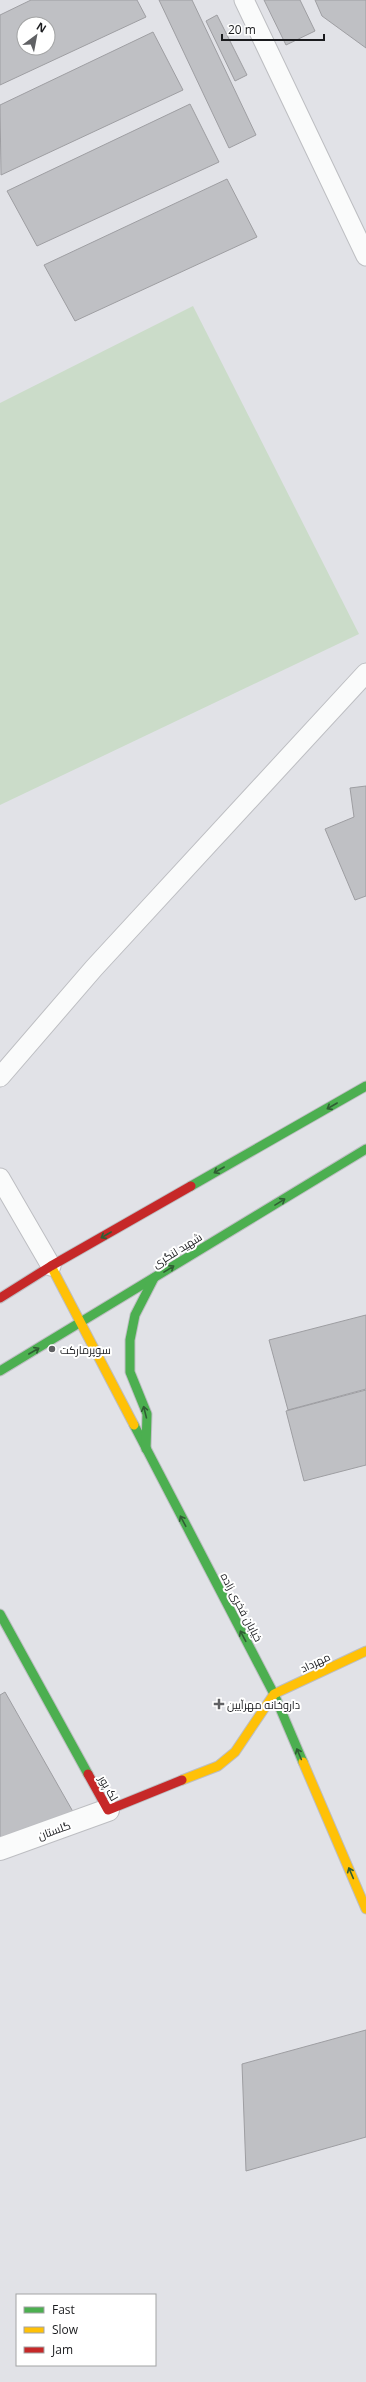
<svg xmlns="http://www.w3.org/2000/svg" width="366" height="2382" font-family="'Open Sans',Cairo,sans-serif">
<style>
.pitch{fill:#cbdcc9}
.building{fill:#bfc0c4;stroke:#9e9ea2;fill-rule:evenodd}
.lines{fill:none;stroke-linecap:round;stroke-linejoin:round}
.lane-casing{stroke:#bdbec2;stroke-width:21}
.street-casing{stroke:#bdbec2;stroke-width:24}
.fast-casing{stroke:#bdbec2;stroke-width:11}
.slow-casing{stroke:#bdbec2;stroke-width:11}
.jam-casing{stroke:#bdbec2;stroke-width:11}
.lane{stroke:#fafbfb;stroke-width:19}
.street{stroke:#fafbfb;stroke-width:22}
.fast{stroke:#4caf50;stroke-width:9}
.slow{stroke:#ffc107;stroke-width:9}
.jam{stroke:#c62828;stroke-width:9}
.oneway{stroke:#305e34}
.poi-dot{fill:#606164;stroke:#fff;stroke-width:1.5}
.labels{text-anchor:middle;dominant-baseline:central;stroke-width:4;stroke-linejoin:round;paint-order:stroke}
.street-label{font-size:11px;fill:#1a1b1e;stroke:#fff}
.poi-label{font-size:11px;fill:#1a1b1e;stroke:#fff;text-anchor:start}
</style>
<rect width="100%" height="100%" fill="#e1e2e7"/>
<polygon class="pitch" points="193,306 359,634 0,805 0,403"/>
<g class="building">
<path d="M31 0H137L146 17 0 85V15ZM24 24H48V48H24Z"/>
<polygon points="159,0 192,0 256,135 229,148"/>
<polygon points="264,0 300,0 315,31 286,45"/>
<polygon points="315,0 366,0 366,48 322,16"/>
<polygon points="217,15 247,75 235,81 206,21"/>
<polygon points="153,32 183,90 1,175 0,105"/>
<polygon points="190,104 219,162 37,246 7,191"/>
<polygon points="227,179 257,237 75,321 44,265"/>
<polygon points="366,786 366,896 355,900 325,829 354,817 350,788"/>
<polygon points="366,1315 366,1389 288,1410 269,1340"/>
<polygon points="366,1390 366,1465 304,1481 286,1411"/>
<polygon points="5,1692 76,1817 0,1849 0,1695"/>
<polygon points="366,2030 366,2137 246,2171 242,2064"/>
</g>
<g class="lines">
<g class="lane-casing">
<g id="lane">
<polyline points="244,0 366,256"/>
<polyline points="0,1077 94,968 366,673"/>
<polyline points="0,1178 51,1266"/>
</g>
</g>
<g class="street-casing">
<polyline id="street" points="0,1849 108,1810"/>
</g>
<g class="fast-casing">
<g id="fast">
<polyline points="191,1186 366,1086"/>
<polyline points="0,1371 366,1149"/>
<polyline points="134,1425 274,1694 303,1762"/>
<polyline points="146,1449 147,1414 130,1372 130,1340 135,1315 154,1278"/>
<polyline points="0,1614 88,1774"/>
</g>
</g>
<g class="slow-casing">
<g id="slow">
<polyline points="51,1266 134,1425"/>
<polyline points="303,1762 366,1909"/>
<polyline points="182,1780 218,1766 235,1752 274,1694 366,1651"/>
</g>
</g>
<g class="jam-casing">
<g id="jam">
<polyline points="0,1298 51,1266 191,1186"/>
<polyline points="88,1774 108,1810 182,1780"/>
</g>
</g>
<use href="#lane" class="lane"/>
<use href="#street" class="street"/>
<use href="#fast" class="fast"/>
<use href="#slow" class="slow"/>
<use href="#jam" class="jam"/>
</g>
<defs><path id="oneway-shaft" d="M-6 0H5M1.5-3L5.5 0L1.5 3" fill="none" stroke-width="1.6" stroke-linecap="round" stroke-linejoin="round"/></defs>
<g class="oneway">
<use href="#oneway-shaft" transform="translate(332 1106) rotate(150)"/>
<use href="#oneway-shaft" transform="translate(219 1170) rotate(150)"/>
<use href="#oneway-shaft" transform="translate(280 1202) rotate(-32)"/>
<use href="#oneway-shaft" transform="translate(106 1235) rotate(150)"/>
<use href="#oneway-shaft" transform="translate(169 1269) rotate(-32)"/>
<use href="#oneway-shaft" transform="translate(34 1351) rotate(-30)"/>
<use href="#oneway-shaft" transform="translate(145 1412) rotate(-104)"/>
<use href="#oneway-shaft" transform="translate(183 1521) rotate(-118)"/>
<use href="#oneway-shaft" transform="translate(243 1636) rotate(-118)"/>
<use href="#oneway-shaft" transform="translate(299 1754) rotate(-113)"/>
<use href="#oneway-shaft" transform="translate(351 1873) rotate(-113)"/>
</g>
<g class="poi-dot">
<circle cx="52" cy="1349" r="4"/>
<path d="M217 1698h4v4h4v4h-4v4h-4v-4h-4v-4h4z"/>
</g>
<g class="labels">
<g class="street-label">
<text transform="translate(177 1250) rotate(-32)">شهید لنگری</text>
<text transform="translate(242 1607) rotate(62)">خیابان فخری زاده</text>
<text transform="translate(315 1662) rotate(-25)">مهرداد</text>
<text transform="translate(109 1788) rotate(60)">لک پور</text>
<text transform="translate(54 1830) rotate(-20)">گلستان</text>
</g>
<g class="poi-label">
<text x="60" y="1349">سوپرمارکت</text>
<text x="227" y="1704">داروخانه مهرآیین</text>
</g>
</g>
<rect x="16" y="2294" width="140" height="72" fill="#ffffff" stroke="#a3a4a5"/>
<rect x="24" y="2307" width="20" height="6" fill="#4caf50" stroke="#a3a4a5"/>
<text x="52" y="2314" font-size="12" fill="#1a1b1e">Fast</text>
<rect x="24" y="2327" width="20" height="6" fill="#ffc107" stroke="#a3a4a5"/>
<text x="52" y="2334" font-size="12" fill="#1a1b1e">Slow</text>
<rect x="24" y="2347" width="20" height="6" fill="#c62828" stroke="#a3a4a5"/>
<text x="52" y="2354" font-size="12" fill="#1a1b1e">Jam</text>
<g transform="translate(36 36) rotate(32)"><circle r="19" fill="#ffffff" stroke="#a3a4a5"/>
<path d="M0-3L7 15L0 10L-7 15Z" fill="#606164"/>
<text y="-6" font-size="11" font-weight="bold" text-anchor="middle" fill="#1a1b1e">N</text>
</g>
<path d="M222 34v6h102v-6" fill="none" stroke="#1a1b1e" stroke-width="2"/>
<text x="228" y="34" font-size="12" fill="#1a1b1e" stroke="#ffffff" stroke-width="3" paint-order="stroke">20 m</text>
</svg>
